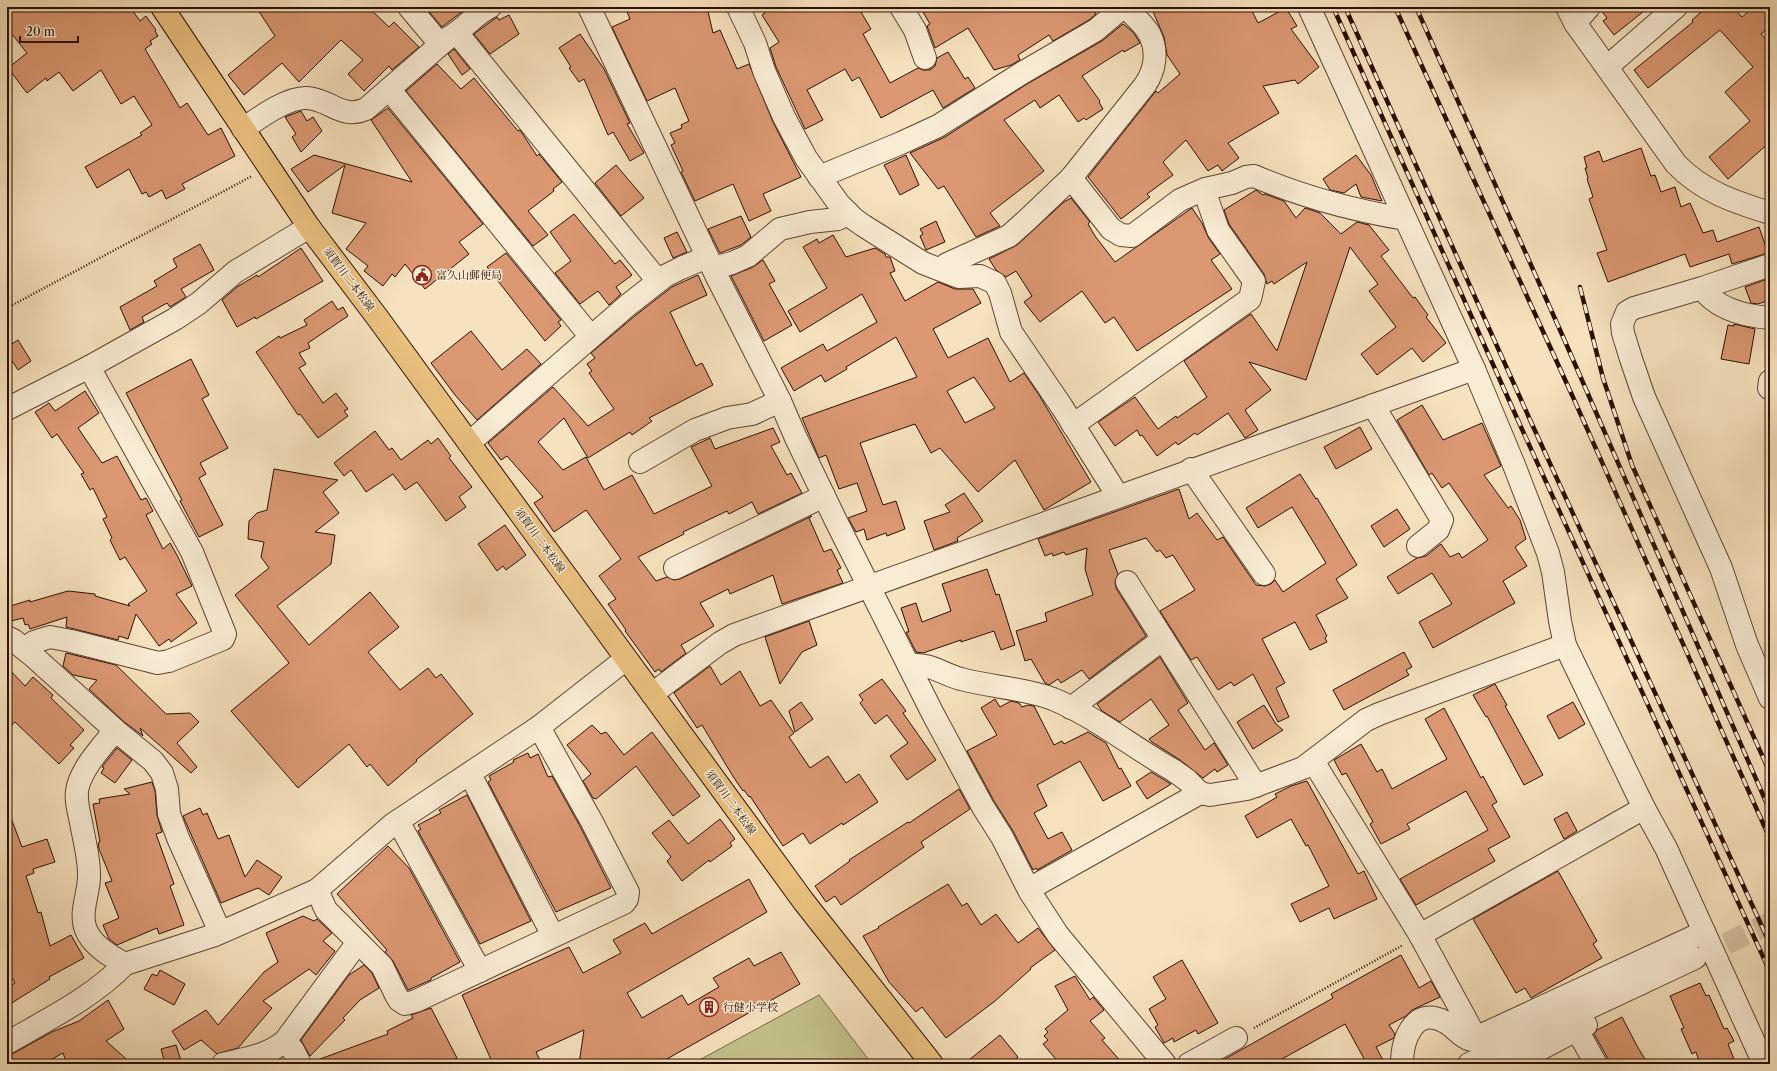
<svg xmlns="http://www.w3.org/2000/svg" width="1777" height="1071" font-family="'Libre Caslon Text','Noto Serif JP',serif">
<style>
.green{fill:#c3c18c;stroke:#776846}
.building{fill:#db9873;stroke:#2b0f00;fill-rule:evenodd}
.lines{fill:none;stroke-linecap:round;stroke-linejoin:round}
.minor-tunnel{stroke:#d8c2a2;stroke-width:22;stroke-dasharray:22 11;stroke-linecap:butt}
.minor-casing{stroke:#5e4430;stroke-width:24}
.major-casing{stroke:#2b0f00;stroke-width:24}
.path{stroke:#2b0f00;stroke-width:2.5;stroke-dasharray:1 2;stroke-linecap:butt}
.minor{stroke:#f9ecd5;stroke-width:22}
.major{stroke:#ebc17f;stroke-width:22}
.rail-casing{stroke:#2b0f00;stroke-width:4.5}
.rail{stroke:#f9ecd5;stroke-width:3;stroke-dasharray:9;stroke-linecap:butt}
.labels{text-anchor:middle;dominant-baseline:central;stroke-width:3;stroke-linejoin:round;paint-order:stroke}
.poi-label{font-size:11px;fill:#2b0f00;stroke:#f9ecd5;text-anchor:start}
.street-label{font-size:11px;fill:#2b0f00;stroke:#f9ecd5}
</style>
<rect width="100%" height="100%" fill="#f6e2be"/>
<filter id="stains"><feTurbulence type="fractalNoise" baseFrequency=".005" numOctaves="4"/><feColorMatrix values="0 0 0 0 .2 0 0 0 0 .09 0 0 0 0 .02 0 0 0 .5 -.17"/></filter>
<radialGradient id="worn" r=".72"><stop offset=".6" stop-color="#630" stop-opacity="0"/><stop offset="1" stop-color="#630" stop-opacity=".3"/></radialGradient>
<polygon class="green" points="819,995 872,1064 692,1064"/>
<g class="building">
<polygon points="14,7 130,7 140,21 146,16 156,30 155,31 158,36 150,41 152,44 145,49 180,108 187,103 208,135 221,128 235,156 182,184 185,189 166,199 162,190 149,197 146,192 142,194 129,169 97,188 85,167 142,135 140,133 152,125 134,96 121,104 101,70 73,91 59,72 47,81 46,78 27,93 8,68 27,53 7,28 7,12"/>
<polygon points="256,7 368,7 389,27 394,22 419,47 392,70 389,66 364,91 348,74 363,60 341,40 299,82 282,63 244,95 228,75 275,36"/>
<polygon points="425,7 468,7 442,27"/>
<polygon points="625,7 707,7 713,33 720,30 737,69 749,64 773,122 801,177 763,194 771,211 749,221 733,184 695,201 681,172 683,171 671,145 675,143 670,133 682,128 681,125 689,121 675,88 647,101 612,27 630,19"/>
<polygon points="761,7 858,7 871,29 863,34 890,83 918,68 923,70 930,70 935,66 937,58 948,52 965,79 968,77 975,88 943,108 933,90 881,118 859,77 852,81 845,69 807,90 823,120 805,129 776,67 770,48 779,42 762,15 765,13"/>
<polygon points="920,7 1091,7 1096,14 1089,20 1053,41 1049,35 1018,55 1020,60 1011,65 994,70 968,28 935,48 927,26 930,24"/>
<polygon points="1151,7 1250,7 1258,23 1286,8 1297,26 1291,29 1319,67 1298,84 1295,80 1263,86 1279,113 1228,143 1239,158 1222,171 1218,165 1208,171 1186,140 1163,162 1173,175 1147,194 1150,197 1121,219 1088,177 1156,91 1158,93 1180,74 1167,55 1164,37"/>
<polygon points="1601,7 1649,7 1614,35 1603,21 1607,18 1601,10"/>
<polygon points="1707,7 1733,7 1742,17 1754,7 1770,7 1770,26 1761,34 1770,44 1770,142 1728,179 1709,157 1750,121 1725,92 1753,67 1720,30 1648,88 1634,70 1693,22 1692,20"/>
<polygon points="509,15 519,34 490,54 474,34 497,17 499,20"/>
<polygon points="1123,24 1133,32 1140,43 1124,52 1123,50 1082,76 1100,101 1099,102 1103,109 1086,120 1084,118 1078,122 1059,95 1040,108 1035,100 1004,120 1044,171 990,213 1000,226 976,237 944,186 938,189 910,153 945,137 1027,84 1102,41"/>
<polygon points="580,34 604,69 630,123 627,124 644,153 630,161 613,132 608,135 584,79 579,82 569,68 571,67 559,48"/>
<polygon points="454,49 470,69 462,75 448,54"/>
<polygon points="437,64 461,89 474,78 518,131 520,130 522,133 537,156 539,154 562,182 553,189 554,191 528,211 548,235 533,246 406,91"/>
<polygon points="388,108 483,224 459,242 469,254 425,289 405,264 395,277 392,274 383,286 364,271 368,266 346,249 366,223 332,213 345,165 308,192 291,169 314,155 412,182 371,120"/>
<polygon points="301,111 307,121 313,117 322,131 301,152 292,137 296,134 285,117"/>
<polygon points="1641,148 1651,176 1655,175 1661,192 1675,187 1681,207 1690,203 1703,233 1713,230 1717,242 1759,227 1768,253 1732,264 1729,254 1690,267 1685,254 1608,282 1597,253 1607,250 1589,199 1593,197 1587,179 1588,178 1585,168 1587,168 1584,157 1599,151 1603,162"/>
<polygon points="906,155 919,185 900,195 884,165"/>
<polygon points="1356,155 1371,175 1382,201 1361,197 1356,184 1344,193 1330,190 1323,179"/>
<polygon points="616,165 644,198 621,216 595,183"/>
<polygon points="1256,190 1263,195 1265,194 1284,201 1296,218 1305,208 1320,213 1341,234 1357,222 1369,225 1389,250 1381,256 1413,298 1415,297 1428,315 1426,317 1446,343 1423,362 1412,348 1377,375 1361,354 1396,327 1369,291 1378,284 1350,247 1306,380 1249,362 1271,390 1245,410 1258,430 1245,438 1228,413 1197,435 1195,433 1178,445 1176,442 1157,456 1142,435 1140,436 1137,430 1115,446 1098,422 1135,397 1158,429 1176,416 1177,418 1207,397 1184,361 1251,314 1277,351 1307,262 1274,284 1272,281 1267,284 1264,274 1229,224 1224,210"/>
<polygon points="1071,198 1090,222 1088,224 1095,236 1115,262 1192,208 1202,223 1208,237 1220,254 1211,260 1232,289 1137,351 1114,317 1105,323 1082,291 1040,322 1024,302 1032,296 1016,271 1006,277 996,270 989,259 1017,245 1064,202"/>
<polygon points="574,214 615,264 620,260 632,275 616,287 621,294 609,305 598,291 580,304 555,273 571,261 550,232"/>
<polygon points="741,216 751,237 741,245 720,253 708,229"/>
<polygon points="936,221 945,242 926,250 920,236 923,234 920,229"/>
<polygon points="677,232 687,252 673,258 664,238"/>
<path d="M833 235 846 257 875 248 885 254 886 257H890L895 271 890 273 905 301 938 282 955 289H973L981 303 933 329 948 358 988 338 1010 382 1024 373 1039 395 1091 482 1044 510 1015 460 978 492 940 448 931 453 915 424 860 443 883 505 896 501 905 529 887 536 886 533 867 540 864 529 856 532 848 518 867 511 857 483 839 489 826 455 819 458 802 418 917 377 896 337 846 367 847 369 825 382 821 375 794 391 781 368 823 344 827 351 877 322 862 294 800 332 788 311 827 288 803 247 817 239 819 243ZM974 377 995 408 965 423 947 391Z"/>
<polygon points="200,244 214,270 181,289 186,297 170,307 167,303 142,317 144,322 130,330 120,307 157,286 154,281 177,267 173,259"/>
<polygon points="301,248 323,281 256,319 255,317 237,327 222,300 237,287 257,275 258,277"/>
<polygon points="506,253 561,320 558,322 561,326 545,341 487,267"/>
<polygon points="763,260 775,281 769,284 792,325 764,341 731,276 753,267"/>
<polygon points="698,275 707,295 670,312 696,366 702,363 713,385 649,418 652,421 632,435 630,432 588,458 564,418 538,442 563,470 586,457 604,490 632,475 654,514 712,486 691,447 710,438 715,449 773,428 780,442 771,446 787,475 791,473 802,493 758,514 752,502 729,514 727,511 683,532 684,534 638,557 656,581 667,577 674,580 680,579 812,516 809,518 824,552 831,549 841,568 837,570 843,583 782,604 773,575 730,594 728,589 700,603 714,626 681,645 686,653 661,672 659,669 655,672 625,631 626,630 608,604 616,599 599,576 621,559 586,510 554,532 534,503 543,497 507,456 501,460 488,443 553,387 588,426 614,409 589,373 592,371 587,364 595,358 591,353 636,315 672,287"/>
<polygon points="1770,278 1770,300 1758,304 1751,303 1745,287"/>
<polygon points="332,301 338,310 343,307 348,316 308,343 310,348 299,353 306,364 299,368 323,403 336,393 348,409 344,411 348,416 318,438 300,414 298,415 256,352 279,336 280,338 307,325 304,320"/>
<polygon points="1734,324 1755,329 1749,364 1721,359 1728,325 1734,326"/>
<polygon points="471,331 502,370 527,349 541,364 477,420 455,395 431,363"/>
<polygon points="18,340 31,361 18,370 7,353 7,347"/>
<polygon points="191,359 209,395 202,399 228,448 200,463 206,474 199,478 223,525 199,537 180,501 182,500 126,393"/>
<polygon points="85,391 99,413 78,428 102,463 117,456 141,500 146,498 153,511 146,515 163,549 170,543 177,555 192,586 176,594 197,623 171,642 169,639 159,646 136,614 128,639 119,636 118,640 66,627 67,617 30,629 28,624 25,625 23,618 7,622 7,607 30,600 30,602 68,591 95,594 95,596 130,606 128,604 147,591 125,557 120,560 110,540 112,538 103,519 107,517 93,488 90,490 81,474 84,473 57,434 52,438 35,412 49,403 55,411"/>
<polygon points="1422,405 1443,440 1482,423 1501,466 1484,475 1508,508 1511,506 1520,520 1526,539 1515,547 1527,566 1503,581 1515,603 1433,648 1419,622 1452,604 1432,573 1398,594 1387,577 1417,558 1426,556 1441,544 1450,557 1459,553 1462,558 1488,540 1449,483 1442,488 1432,473 1429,475 1397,420"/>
<polygon points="1360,427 1372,449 1336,469 1324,447"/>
<polygon points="375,431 389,450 392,448 401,460 428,440 431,444 438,438 451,456 449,458 472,487 459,497 466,507 446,521 417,482 405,490 393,474 366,492 351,470 344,476 334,463"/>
<polygon points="274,469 338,480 323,492 339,513 315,532 335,535 331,564 277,606 309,645 370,592 399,627 368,652 400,690 428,668 436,678 441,674 473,714 416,760 417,761 388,786 370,764 367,767 349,744 298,788 231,711 289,663 235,595 269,568 261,557 264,542 248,539 249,521 257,513 267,510"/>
<polygon points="1300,474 1316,499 1317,498 1357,565 1336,579 1348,598 1316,615 1327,636 1325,638 1327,642 1310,650 1295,622 1262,639 1285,683 1276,688 1289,717 1278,722 1253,674 1234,686 1231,682 1218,690 1197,657 1191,660 1160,611 1195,590 1173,555 1166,558 1160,550 1157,552 1146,538 1109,550 1118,574 1115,582 1116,588 1146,636 1089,679 1082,670 1061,683 1058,679 1049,685 1045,683 1031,659 1025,661 1016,631 1047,621 1045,613 1093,595 1085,569 1087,548 1066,555 1064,552 1053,556 1052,553 1045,556 1038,539 1179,489 1189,519 1197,513 1217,540 1223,537 1256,585 1265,586 1271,584 1275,580 1283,592 1326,563 1292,507 1258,528 1246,508"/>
<polygon points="964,493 983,521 957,538 958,541 934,550 924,521 950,512 945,505"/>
<polygon points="1397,509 1410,529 1384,547 1371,526"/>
<polygon points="505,525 526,555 506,570 503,566 497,571 478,544"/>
<polygon points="987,569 996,595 999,594 1015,645 1001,650 994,631 961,642 961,640 923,653 916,652 906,632 909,632 901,608 916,603 922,622 951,611 942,584"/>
<polygon points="809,621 817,645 802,652 780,684 765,637"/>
<polygon points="1404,652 1412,667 1406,670 1409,675 1344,710 1333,690"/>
<polygon points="66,653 116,665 166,714 190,713 199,722 177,743 197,767 191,773 140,728 143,736 123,721 89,689 97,680 73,675 63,666"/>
<polygon points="1160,657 1188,703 1178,710 1205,750 1214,743 1228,765 1217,772 1215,769 1203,778 1180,760 1152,742 1149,739 1169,725 1151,699 1120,722 1102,711 1097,704"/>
<polygon points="710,666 721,685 740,671 760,706 771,700 794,733 789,737 810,768 828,756 846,783 859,774 878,802 843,825 842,823 810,844 803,833 783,846 750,796 749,797 744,790 743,791 734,778 702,725 697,728 674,693"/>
<polygon points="7,667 25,686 33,677 53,695 51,698 84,730 70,745 74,748 59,764 15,722 7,730"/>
<polygon points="882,679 906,711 903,713 936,760 907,780 890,756 908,743 887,715 875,724 860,703 863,700 859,695"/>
<polygon points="1495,684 1507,705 1505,706 1543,775 1524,785 1487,716 1486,717 1473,695"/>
<polygon points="995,699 1000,707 1011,701 1019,703 1022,707 1028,705 1034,706 1054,745 1062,741 1064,744 1088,732 1106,743 1119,769 1121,768 1131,786 1103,801 1080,761 1037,785 1047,806 1034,813 1048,839 1062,832 1072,850 1037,870 1036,868 1033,870 1013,831 994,801 967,751 997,735 981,708"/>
<polygon points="801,702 813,719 795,732 789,711"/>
<polygon points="1573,702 1585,724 1559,739 1547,716"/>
<polygon points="1264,705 1276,724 1283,730 1253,749 1237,722"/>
<polygon points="1444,708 1481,778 1483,776 1497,802 1492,805 1510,837 1488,849 1495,861 1416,905 1400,879 1488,830 1466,791 1407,824 1410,829 1381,844 1370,824 1373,822 1346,773 1342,775 1334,760 1361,744 1377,772 1382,769 1392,789 1447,759 1425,719"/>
<polygon points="592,725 601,734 606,732 624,755 652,732 700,796 673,816 636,766 596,799 593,798 583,781 591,774 567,745"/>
<polygon points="117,748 132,760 115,783 101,773 104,768 102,767"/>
<polygon points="528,753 530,758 538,754 548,777 552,776 581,828 611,888 556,912 488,782 491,780 489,776 514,762 513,760"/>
<polygon points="1151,772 1171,784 1147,799 1136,782"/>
<polygon points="1307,781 1358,874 1364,871 1377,899 1334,919 1329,908 1300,922 1291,904 1329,886 1308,845 1306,846 1291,819 1257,838 1245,816 1277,797 1275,794 1291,786"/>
<polygon points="152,782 155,791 157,815 162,832 156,834 174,884 170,886 184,925 159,934 157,928 117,945 109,939 103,925 119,918 105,883 112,881 99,849 98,843 100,842 93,804 100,803 99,799 130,794 124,789"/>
<polygon points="959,789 970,809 921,842 924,847 841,905 835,896 826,902 815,886 850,861 849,860 908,822 909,823"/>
<polygon points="467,795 531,921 480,944 418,831 421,829 418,825 441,813 439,810"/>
<polygon points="200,808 203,815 207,813 218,839 229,835 245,877 257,860 282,877 269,895 258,888 221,903 183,816"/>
<polygon points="7,810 8,810 22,847 47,839 55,862 33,869 34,873 26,876 38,913 41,912 50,946 71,935 84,958 49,977 50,979 7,1006 7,988 15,983 7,970"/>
<polygon points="1567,812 1577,831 1564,839 1554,819"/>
<polygon points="720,819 735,839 730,843 732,846 710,862 709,860 682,881 667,861 671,857 652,833 669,820 688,844"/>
<polygon points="388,846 409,868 460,962 431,978 431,980 408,990 393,961 385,952 387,950 337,894"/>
<polygon points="1558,871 1597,941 1593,944 1602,958 1531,998 1525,988 1516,993 1473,919"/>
<polygon points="749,879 767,912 627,993 642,1018 682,995 688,1005 719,987 713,978 749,958 754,966 781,952 800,984 658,1064 579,1064 584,1030 536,1052 542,1064 493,1064 462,995 569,947 583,973 621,953 613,940 645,923 652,934"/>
<polygon points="948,884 962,906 967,903 981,925 996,914 1018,943 1038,928 1055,950 1030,968 1031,969 995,1001 946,1038 922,1007 916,1012 889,982 863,936 879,928 878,927"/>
<polygon points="303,916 314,921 317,919 332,933 323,941 335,951 316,975 309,969 263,1001 272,1008 238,1048 217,1054 201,1040 184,1050 172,1031 206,1010 218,1025 264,972 278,962 266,933"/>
<polygon points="1401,955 1419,988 1431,981 1440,997 1412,1010 1406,1016 1389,1025 1395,1034 1394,1038 1376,1047 1385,1064 1367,1064 1345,1024 1273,1064 1216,1064 1333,998 1331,994"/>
<polygon points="1182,960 1218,1023 1198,1034 1196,1030 1174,1042 1173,1038 1164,1043 1155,1027 1158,1025 1149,1009 1166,999 1153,977"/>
<polygon points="364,965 372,973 379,988 360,1000 343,1018 345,1020 310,1056 301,1040 349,975"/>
<polygon points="160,970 185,984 174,1005 144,989 152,974 157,976"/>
<polygon points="1075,976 1090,1000 1093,997 1104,1010 1090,1021 1105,1038 1102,1040 1123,1064 1060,1064 1043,1044 1048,1040 1044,1036 1048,1032 1045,1029 1068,1010 1055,986"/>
<polygon points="1700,983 1706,996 1709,995 1724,1029 1727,1028 1734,1041 1728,1044 1736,1064 1700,1064 1696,1052 1692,1054 1681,1029 1684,1028 1670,996"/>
<polygon points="108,1000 124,1029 106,1041 132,1064 67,1064 63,1053 43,1064 7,1064 7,1057 52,1032 79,1021"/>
<polygon points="431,1008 457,1058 445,1064 312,1064 312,1062 388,1034 387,1031 413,1018 411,1015"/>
<polygon points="1622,1017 1637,1046 1648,1064 1611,1064 1594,1034 1597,1030"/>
<polygon points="1000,1035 1018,1057 1009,1064 964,1064"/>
<polygon points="176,1045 182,1064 165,1064 161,1049"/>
</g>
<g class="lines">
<polyline class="minor-tunnel" points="1696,958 1770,923"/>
<g class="minor-casing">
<g id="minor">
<polyline points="409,7 440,44"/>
<polyline points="589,7 717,277 780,401 796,438 836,521 933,714 983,807 1002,837 1030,892 1058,935 1165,1064"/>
<polyline points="738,7 755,43 764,71 784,117 806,158 839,204 854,219 864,226 923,263 959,277 980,276 995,283 1000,293 1011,332 1062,407 1118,496"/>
<polyline points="901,7 915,30 925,58"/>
<polyline points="1309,7 1474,369 1514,465 1548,553 1553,572 1560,621 1565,645 1644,808 1666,848 1764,1064"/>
<path d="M1567 7 1575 23 1676 164C1702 191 1734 202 1770 213"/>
<polyline points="1575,23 1589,7"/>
<polyline points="457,33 658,281"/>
<polyline points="1607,67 1676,7"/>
<polyline points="389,89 591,337"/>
<path d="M243 129C259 118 287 97 307 98 330 99 341 120 366 109L448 38C463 30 474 15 490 7"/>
<polyline points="819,177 901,143 938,126 1022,73 1096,30 1123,7"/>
<path d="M1071 178 1111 229 1121 235 1132 236 1180 200 1205 189 1232 183 1246 177 1254 176C1303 197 1352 210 1405 219"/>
<polyline points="1770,265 1702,288 1634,308 1627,312 1622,324 1623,333 1631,359 1644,397 1721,568 1747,645 1770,698"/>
<polyline points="713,268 732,263 748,256 780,229 810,222 838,219 848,213"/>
<path d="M941 269 947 264 1009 236 1028 219 1071 178 1145 85C1155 70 1158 52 1150 35 1145 25 1133 15 1125 7"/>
<path d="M1702 288C1717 310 1745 316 1770 318"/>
<polyline points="1769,388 1770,381"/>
<polyline points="1373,405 1442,520 1438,530 1418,546"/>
<polyline points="7,409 89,367 175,319 199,303 235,272 309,227"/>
<polyline points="1073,425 1250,299 1254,281 1218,230 1204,190"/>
<polyline points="469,443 628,305 665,276 681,268 707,257"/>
<polyline points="640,462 695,430 727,418 752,414 780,401"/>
<polyline points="1191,469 1264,574"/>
<polyline points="675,568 824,496"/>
<polyline points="1127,582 1256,786"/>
<polyline points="7,637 13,640 32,655 115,730 153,761 162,773 167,789 169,814 178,838 220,932"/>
<polyline points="25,649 34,642 50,637 71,641 158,663 169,661 223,639 225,634 192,552 89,367"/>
<path d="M909 666C927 661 944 675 961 679 991 687 1023 688 1053 699 1096 717 1132 747 1173 770L1187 780 1200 793 1210 795 1247 789 1303 768 1366 720 1379 714 1565 645"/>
<polyline points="652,694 720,643 734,635 1474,369"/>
<polyline points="1071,708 1163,639"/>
<path d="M115 730C102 747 84 765 78 786 74 800 80 814 82 828 85 843 89 859 89 874 90 894 77 914 88 934 96 948 112 957 125 964L215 935 317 890 392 825 539 727 626 659"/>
<polyline points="1313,761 1420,935 1476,1038"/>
<polyline points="470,774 553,936"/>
<polyline points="398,821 480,971"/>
<polyline points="1029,889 1200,793"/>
<polyline points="317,890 326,910 382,966 396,995 399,1000 405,1004 416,1001 624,903 627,899 628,892 592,822 539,727"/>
<polyline points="1420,935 1644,808"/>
<polyline points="1577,1030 1596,1064"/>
<polyline points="285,1041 293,1050 300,1064"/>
<path d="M7 1043C48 1019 92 998 125 964"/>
<path d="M223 1064C246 1058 267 1056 285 1041L358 942"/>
<polyline points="1189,1064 1236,1038"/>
<path d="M1402 1064C1402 1040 1414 1005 1445 1022 1455 1027 1460 1037 1471 1040L1704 932"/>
<polyline points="1469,1064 1695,958"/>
<polyline points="1512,1064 1586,1025"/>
</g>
</g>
<g class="major-casing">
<polyline id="major" points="162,7 309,227 377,317 804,902 932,1064"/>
</g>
<g class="path">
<polyline points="7,308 252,176"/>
<polyline points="1254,1028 1403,945"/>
</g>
<use href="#minor" class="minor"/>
<use href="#major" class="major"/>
<g class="rail-casing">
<g id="rail">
<polyline points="1333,7 1521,427 1770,972"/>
<polyline points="1345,7 1531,422 1770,944"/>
<polyline points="1395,7 1572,395 1770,839"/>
<polyline points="1416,7 1564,339 1770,811"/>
<polyline points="1580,287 1603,378 1632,465 1770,773"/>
</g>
</g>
<use href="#rail" class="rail"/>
</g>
<defs>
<g id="civic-ring" transform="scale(1)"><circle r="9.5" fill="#f9ecd5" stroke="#8f2418" stroke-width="1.5"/><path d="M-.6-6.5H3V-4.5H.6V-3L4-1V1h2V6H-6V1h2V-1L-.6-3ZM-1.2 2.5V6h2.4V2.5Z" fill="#8f2418"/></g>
<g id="building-ring" transform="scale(1)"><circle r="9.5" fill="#f9ecd5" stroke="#8f2418" stroke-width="1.5"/><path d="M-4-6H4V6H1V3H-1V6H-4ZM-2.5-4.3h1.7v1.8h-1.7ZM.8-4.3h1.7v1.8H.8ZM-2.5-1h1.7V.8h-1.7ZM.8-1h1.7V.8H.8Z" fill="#8f2418"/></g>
</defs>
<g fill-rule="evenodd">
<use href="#civic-ring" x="422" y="275"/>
<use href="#building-ring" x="709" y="1007"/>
</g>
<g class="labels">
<g class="poi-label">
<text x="436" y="275">富久山郵便局</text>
<text x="723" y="1007">行健小学校</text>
</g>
<g class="street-label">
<text transform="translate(349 279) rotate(53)">須賀川二本松線</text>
<text transform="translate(540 540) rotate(54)">須賀川二本松線</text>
<text transform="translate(731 802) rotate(54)">須賀川二本松線</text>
</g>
</g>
<rect width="1777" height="1071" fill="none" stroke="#f6e2be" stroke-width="24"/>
<rect x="8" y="8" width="1761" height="1055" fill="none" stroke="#2b0f00" stroke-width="2"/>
<rect x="12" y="12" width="1753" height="1047" fill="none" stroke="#2b0f00"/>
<path d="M20 36v6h58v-6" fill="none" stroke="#2b0f00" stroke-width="2"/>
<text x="26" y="36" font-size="12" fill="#2b0f00" stroke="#f9ecd5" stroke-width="3" paint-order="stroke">20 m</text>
<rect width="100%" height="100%" filter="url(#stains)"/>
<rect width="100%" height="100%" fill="url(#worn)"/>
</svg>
